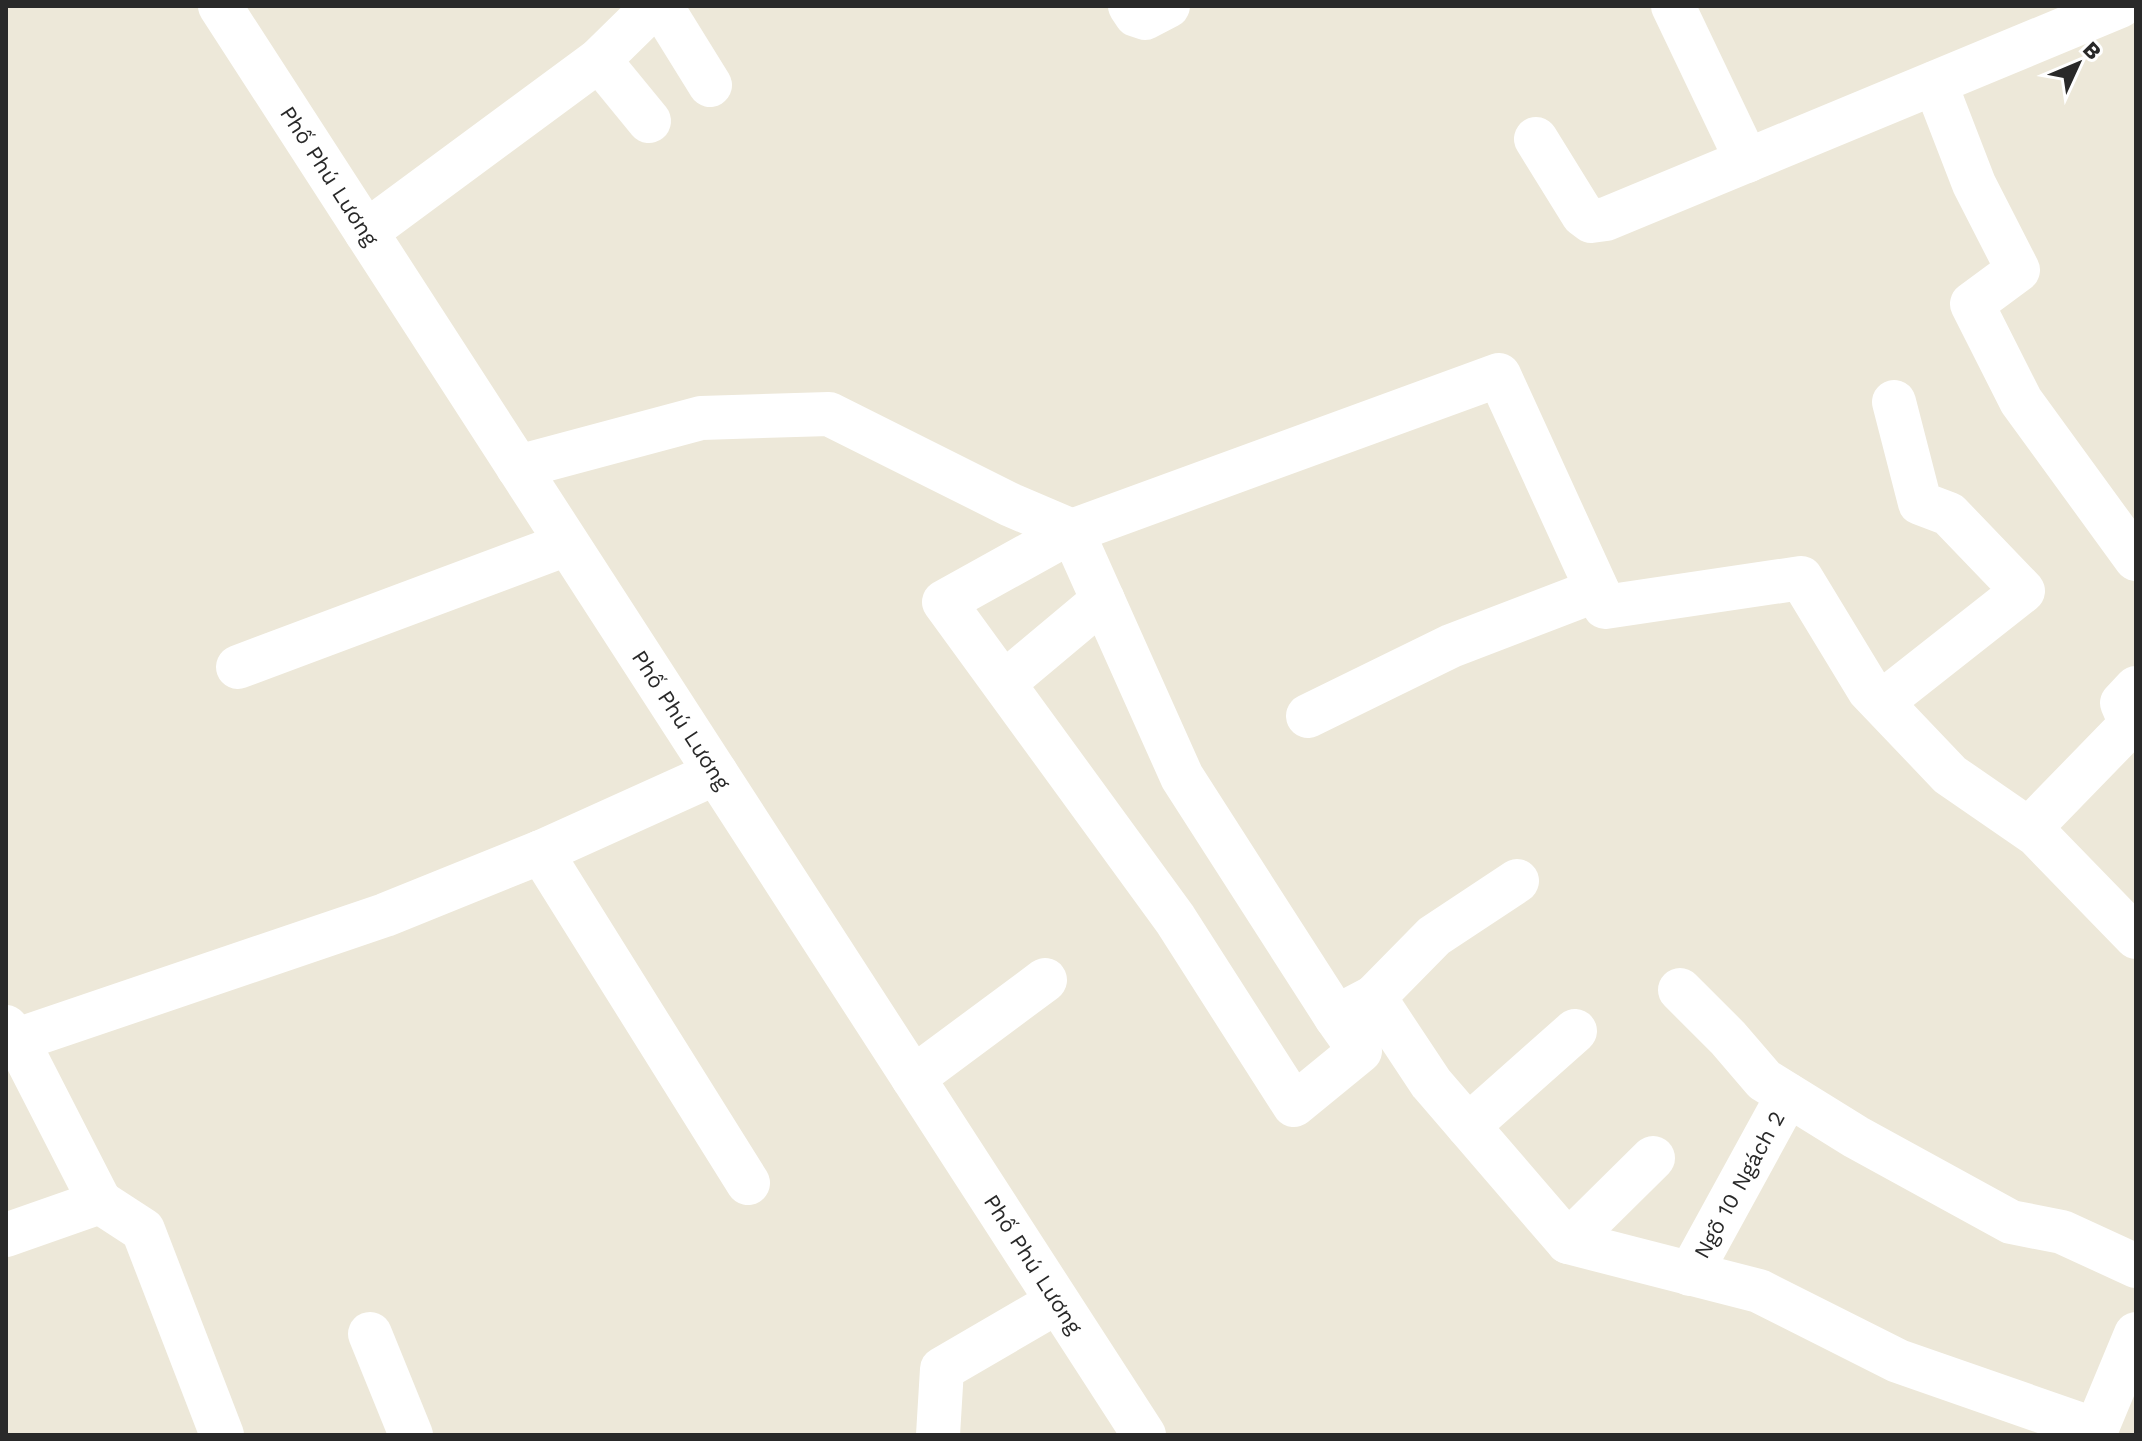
<svg xmlns="http://www.w3.org/2000/svg" width="2142" height="1441" font-family="'Work Sans',sans-serif">
<style>
.lines{fill:none;stroke-linecap:round;stroke-linejoin:round}
.minor{stroke:#fff;stroke-width:44}
.labels{text-anchor:middle;dominant-baseline:central;stroke-width:6;stroke-linejoin:round;paint-order:stroke}
.street-label{font-size:22px;fill:#292929;stroke:#fff}
</style>
<rect width="100%" height="100%" fill="#ede8d9"/>
<g class="lines">
<g class="minor">
<path id="s1" d="M220 6 1144 1435"/>
<polyline points="661,6 710,85"/>
<polyline points="1130,6 1136,15 1145,18 1168,6"/>
<polyline points="1673,6 1747,161"/>
<polyline points="599,60 649,121"/>
<polyline points="1935,83 1974,184 2018,270 1972,304 2021,401 2136,559"/>
<polyline points="1536,139 1583,215 1591,221 1606,219 2120,6"/>
<polyline points="366,232 599,60 654,6"/>
<polyline points="518,467 701,418 829,414 1011,505 1072,531 1182,777 1336,1017 1374,997"/>
<polyline points="238,667 567,544"/>
<polyline points="1004,683 1103,600"/>
<polyline points="1882,702 2023,591 1949,514 1920,503 1894,402"/>
<polyline points="1308,716 1451,646 1597,590"/>
<polyline points="2030,828 2131,724 2122,703 2136,688"/>
<polyline points="541,852 748,1183"/>
<polyline points="1517,881 1434,936 1374,997 1431,1083 1568,1242 1759,1291 1898,1361 2096,1430"/>
<polyline points="1680,990 1728,1038 1764,1080 1856,1137 2011,1222 2062,1232 2136,1266"/>
<polyline points="1336,1017 1360,1051 1294,1105 1175,919 944,602 1072,531 1499,375 1605,607 1801,578 1869,690 1950,775 2037,835 2136,937"/>
<polyline points="6,1027 17,1040 385,915 541,852 716,773"/>
<polyline points="913,1078 1045,980"/>
<polyline points="1468,1126 1575,1031"/>
<polyline points="100,1202 143,1230 222,1435"/>
<polyline points="6,1235 100,1202 17,1040"/>
<polyline points="1568,1242 1653,1158"/>
<path id="s2" d="M1690 1274 1788 1095"/>
<polyline points="370,1334 411,1435"/>
<polyline points="938,1435 942,1369 1057,1302"/>
<polyline points="2094,1435 2136,1334"/>
</g>
</g>
<g class="labels">
<g class="street-label">
<text stroke="none"><textPath href="#s1" startOffset="202">Phố Phú Lương</textPath></text>
<text stroke="none"><textPath href="#s1" startOffset="850">Phố Phú Lương</textPath></text>
<text stroke="none"><textPath href="#s2" startOffset="102">Ngõ 10 Ngách 2</textPath></text>
<text stroke="none"><textPath href="#s1" startOffset="1498">Phố Phú Lương</textPath></text>
</g>
</g>
<rect width="2142" height="1441" fill="none" stroke="#292929" stroke-width="16"/>
<g transform="translate(2078 64) rotate(46)" stroke="#ffffff" stroke-width="6" paint-order="stroke">
<path d="M0-6L14 30L0 20L-14 30Z" fill="#292929"/>
<text y="-12" font-size="22" font-weight="bold" text-anchor="middle" fill="#292929">B</text>
</g>
</svg>
